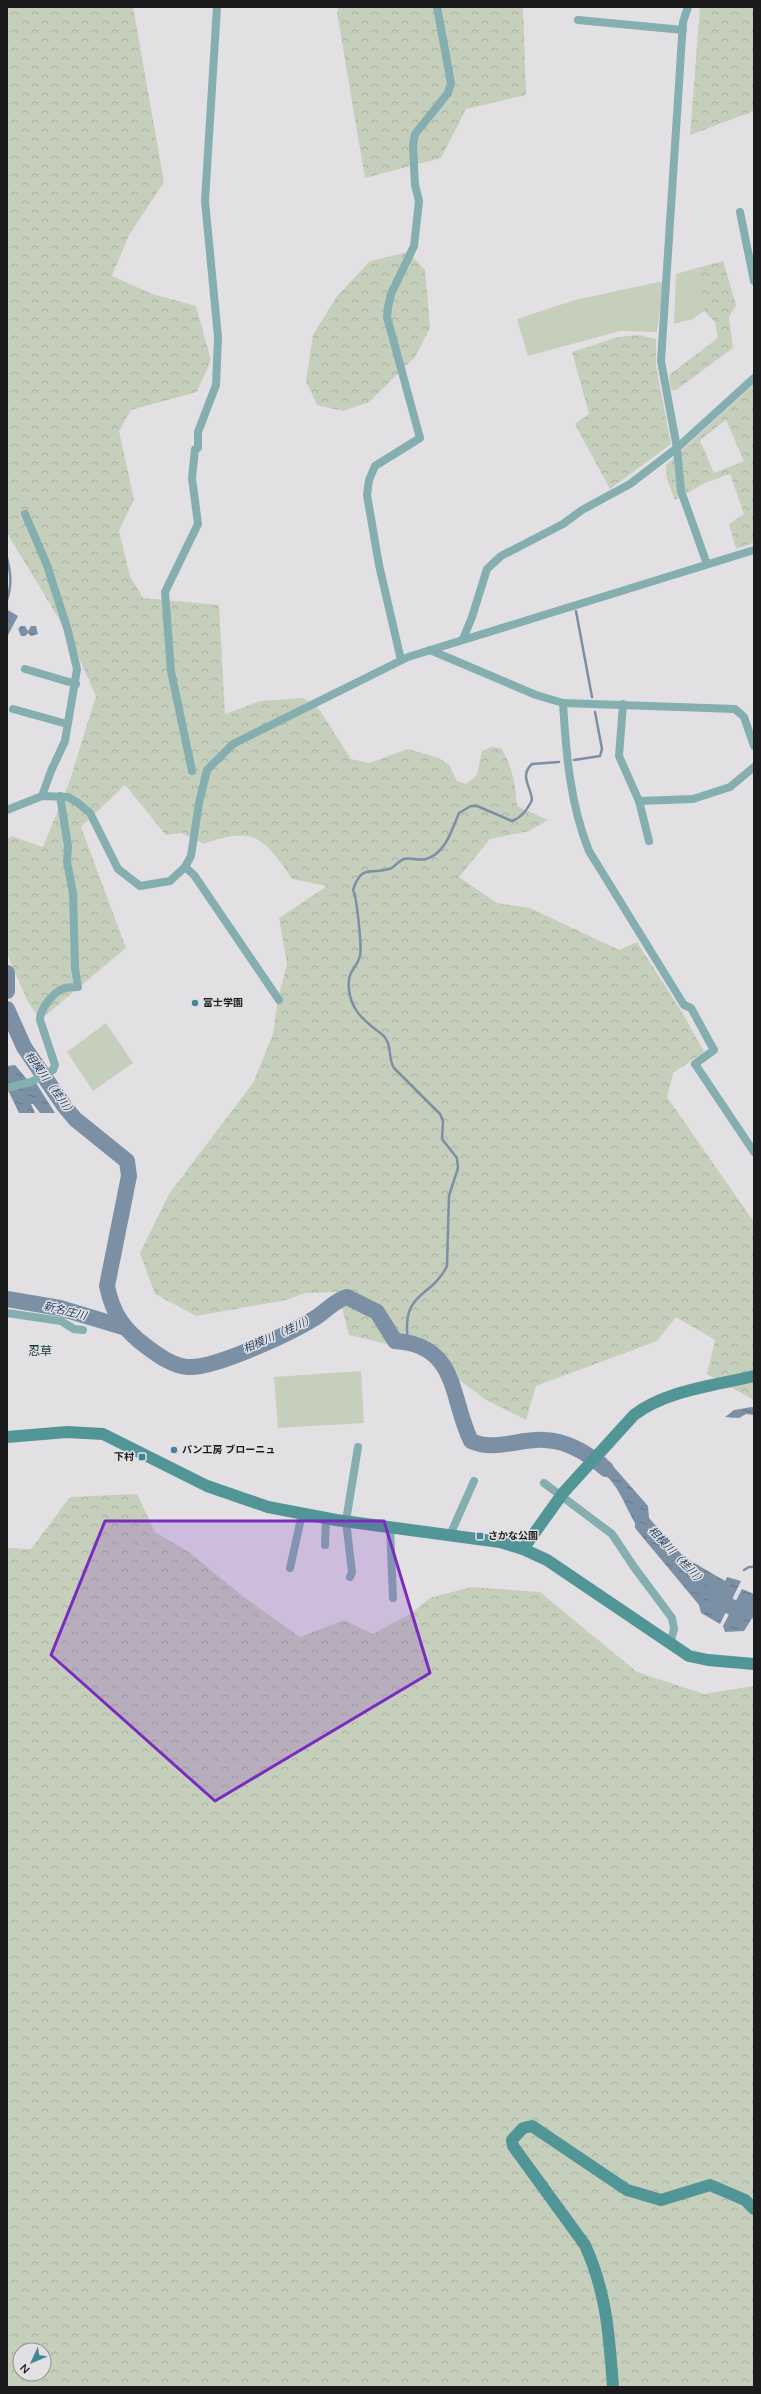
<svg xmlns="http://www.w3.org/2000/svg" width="761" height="2394" font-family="'Nunito Sans','Noto Sans JP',sans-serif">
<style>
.grass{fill:#c6cebc}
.forest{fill:url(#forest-crowns);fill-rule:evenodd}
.water{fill:url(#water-ripples)}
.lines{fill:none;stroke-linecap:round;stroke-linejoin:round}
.stream{stroke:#7b8fa5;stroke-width:2.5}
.river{stroke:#7b8fa5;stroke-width:16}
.street{stroke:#84aeb0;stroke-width:8}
.secondary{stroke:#529597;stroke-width:12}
.marked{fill:#7b2cbf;fill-opacity:0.2;stroke:#7b2cbf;stroke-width:3;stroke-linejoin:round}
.poi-dot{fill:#448697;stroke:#e3e0e4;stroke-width:1.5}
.labels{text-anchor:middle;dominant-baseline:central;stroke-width:3;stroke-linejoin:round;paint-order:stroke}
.poi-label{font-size:10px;font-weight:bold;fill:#1b1a1c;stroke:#e3e0e4;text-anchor:start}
.water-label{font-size:11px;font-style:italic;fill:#234567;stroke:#e3e0e4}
.quarter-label{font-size:12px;fill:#13333b;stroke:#e3e0e4}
</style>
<defs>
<pattern id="forest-crowns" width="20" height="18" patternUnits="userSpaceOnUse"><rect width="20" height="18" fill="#c6cebc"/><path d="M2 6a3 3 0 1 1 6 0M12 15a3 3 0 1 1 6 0" fill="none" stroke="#aab0a1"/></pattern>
<pattern id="water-ripples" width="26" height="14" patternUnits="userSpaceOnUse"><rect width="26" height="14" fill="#7b8fa5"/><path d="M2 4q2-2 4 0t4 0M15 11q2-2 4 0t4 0" fill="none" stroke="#647486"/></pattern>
</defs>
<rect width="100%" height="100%" fill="#e3e0e4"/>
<g class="grass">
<polygon points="697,268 704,311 693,319 674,324 676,274"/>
<polygon points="664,281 657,332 620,331 528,356 517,319 575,300"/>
<polygon points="106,1023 133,1063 93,1091 67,1052"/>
<polygon points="361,1371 364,1423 278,1428 274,1377"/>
</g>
<g class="forest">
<path d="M7 7H133L164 182 129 235 112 276 152 294 196 306 211 360 197 392 131 410 119 431 134 499 119 531 130 576 143 598 219 605 225 714 260 701 303 698 319 709 351 759 369 763 408 749 439 758 449 765 457 781 466 784 477 775 482 751 491 747 501 748C512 764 516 787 517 806L548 820 529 831 490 839 459 877 497 903 530 908 619 950 637 942 683 1014 704 1052 673 1073 667 1097 754 1222V1400L707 1374 715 1340 676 1317 657 1341 536 1386 526 1420 486 1400 439 1365 416 1351 349 1335 338 1292 306 1293 286 1300 196 1316 155 1294 140 1253 169 1194 253 1083 273 1034 278 999 287 964 279 918 327 886 292 879C265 838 253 825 204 844L182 833 166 835 125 785 81 827 126 948 40 1020 27 1000 7 954V840L11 836 43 847 70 780 96 696 68 634 7 533Z"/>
<polygon points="339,7 523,7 526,95 466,109 441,158 365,178 337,13"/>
<polygon points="700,7 754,7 754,111 690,135"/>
<polygon points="408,252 425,270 428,302 430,328 415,357 369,402 343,411 317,405 306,381 313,335 337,296 370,261"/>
<polygon points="723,261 736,305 729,317 733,348 676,390 671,390 669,375 718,338 715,322 704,311 697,268"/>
<polygon points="639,335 656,339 656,366 671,444 610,489 575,424 589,414 572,352 618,337"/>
<path d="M753 385 754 543 736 549 729 524 744 514 730 474 705 483 675 500 667 480 666 465ZM726 420 744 461 714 473 700 440Z"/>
<path d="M137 1494 155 1532 190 1553 245 1598 300 1637 344 1620 373 1634 410 1614 430 1598 471 1587 540 1592 637 1672 704 1694 754 1686V2387H7V1548L31 1549 70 1497ZM20 2350H44V2374H20Z"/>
</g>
<g class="water">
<polygon points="8,610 18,616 8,635 7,613"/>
<polygon points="21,626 25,626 28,631 31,626 36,626 38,634 31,636 28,633 25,636 21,636 18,629"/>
<polygon points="15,1065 31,1084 36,1083 55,1113 40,1113 33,1104 31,1104 35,1113 19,1113 7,1088 7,1066"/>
<polygon points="752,1407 754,1408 754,1415 746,1414 739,1418 725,1417 734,1410"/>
<path d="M605 1457 648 1506 649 1518 684 1557 725 1581 727 1577 741 1581 720 1624 701 1613 699 1605 635 1528V1523C623 1503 617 1478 594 1468Z"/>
<polygon points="742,1589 754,1594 754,1615 744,1631 725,1632 723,1626"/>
</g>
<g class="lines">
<g class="stream">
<path d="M7 558C11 573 12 585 7 600"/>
<polyline points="576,611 592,697"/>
<polyline points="574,760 600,756 602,749 595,712"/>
<path d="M408 1342C401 1290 430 1300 447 1266L449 1196 458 1168 457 1158 442 1139 443 1121 440 1114 394 1068C388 1059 392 1048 386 1039 384 1035 379 1032 375 1029 361 1018 351 1008 349 990 347 969 356 971 360 956 362 949 357 897 353 890 362 864 368 875 389 869 394 868 398 861 404 859 410 857 419 861 426 859 446 853 452 829 459 813L471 806H477L512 821C522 817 527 810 532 800 531 786 519 776 532 764L559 762"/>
<polyline points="744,1570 749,1567 754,1567"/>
</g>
<g class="river">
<polyline points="7,973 7,991"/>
<path d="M7 1009 24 1047 65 1107 75 1119 127 1161 129 1176 107 1286C113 1315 124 1330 147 1347 159 1356 173 1366 188 1367 214 1369 291 1333 315 1318 325 1312 335 1300 347 1297L377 1312 395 1341C459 1345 450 1399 471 1441 495 1452 520 1438 545 1440 568 1441 589 1454 606 1469"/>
<polyline points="7,1299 60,1308 123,1327"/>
<path d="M712 1592C726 1604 735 1614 754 1610"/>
</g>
<g class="street">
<polyline points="688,7 683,22 661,361 677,448 681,491 707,564"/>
<polyline points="578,20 683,30"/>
<polyline points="740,212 754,281"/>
<polyline points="25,514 47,565 68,631 77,669 65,741 51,771 42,796"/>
<polyline points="463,639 472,617 487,569 501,556 563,524 582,510 630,484 677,448 754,378"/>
<polyline points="430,650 536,695 563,703 735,709 744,717 754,746"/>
<polyline points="401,660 379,565 367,495 369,480 375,466 420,438 387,317 388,307 391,294 414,246 419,201 415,185 413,145 415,134 448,93 451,83 437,7"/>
<polyline points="25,669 76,684"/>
<path d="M563 703C566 753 570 804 589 851L684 1005 691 1008 714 1050 695 1064 754 1152"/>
<polyline points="623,704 619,756 639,801 649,841"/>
<polyline points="13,709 67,724"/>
<polyline points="192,771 171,671 165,592 198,524 192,478 195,449 198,448 198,432 216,385 218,337 205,201 217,7"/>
<polyline points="639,801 693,799 730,787 754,767"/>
<polyline points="7,810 42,796 68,797 78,803 90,813 118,869 140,886 170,881 185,867 191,856 199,803 207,770 233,744 408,657 754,550"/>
<polyline points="185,867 194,875 279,1000"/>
<path d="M7 1088 31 1082 53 1070 55 1065 40 1020C40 1009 52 994 62 989 66 987 74 987 78 987L75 968 73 893 67 862 68 846 60 796"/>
<polyline points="7,1313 61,1321 74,1329 83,1330"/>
<polyline points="544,1483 612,1534 634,1567 672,1618 674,1629 670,1644"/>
<polyline points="390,1527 393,1598"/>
<polyline points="450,1535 474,1481"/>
<polyline points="325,1545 326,1518"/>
<polyline points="290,1568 302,1514"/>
<polyline points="350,1577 352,1572 346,1521 358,1447"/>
</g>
<g class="secondary">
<polyline points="7,1437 67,1432 103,1434 207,1486 268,1507 336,1520 500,1542 523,1549 547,1560 689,1656 708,1660 754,1664"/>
<path d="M523 1549 563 1493 634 1415C667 1390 714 1386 754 1376"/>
<path d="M613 2387C609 2335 607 2294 585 2245L513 2146 512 2140 523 2128 532 2126 627 2190 661 2200 710 2185 745 2200 754 2209"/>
</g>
</g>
<path class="marked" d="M105 1521H384L430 1673 215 1801 51 1655Z"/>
<g class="poi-dot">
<circle cx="195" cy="1003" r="4"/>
<circle cx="174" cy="1450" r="4"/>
<rect x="138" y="1453" width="8" height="8" rx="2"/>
<rect x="476" y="1532" width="8" height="8" rx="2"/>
</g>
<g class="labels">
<g class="poi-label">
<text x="203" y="1003">富士学園</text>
<text x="182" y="1450">パン工房 ブローニュ</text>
<text x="134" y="1457" text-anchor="end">下村</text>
<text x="488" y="1536">さかな公園</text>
</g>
<g class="water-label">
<text transform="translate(50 1084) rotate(54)">相模川（桂川）</text>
<text transform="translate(65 1311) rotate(14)">新名庄川</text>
<text transform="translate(279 1334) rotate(-24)">相模川（桂川）</text>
<text transform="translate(677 1556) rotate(46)">相模川（桂川）</text>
</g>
<g class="quarter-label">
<text x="40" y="1351">忍草</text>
</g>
</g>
<rect width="761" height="2394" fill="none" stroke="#1b1a1c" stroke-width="16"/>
<g transform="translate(32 2362) rotate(226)"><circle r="19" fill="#e3e0e4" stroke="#939194"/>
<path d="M0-3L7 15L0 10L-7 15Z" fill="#448697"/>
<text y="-6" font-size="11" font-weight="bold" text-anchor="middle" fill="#1b1a1c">N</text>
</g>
</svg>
